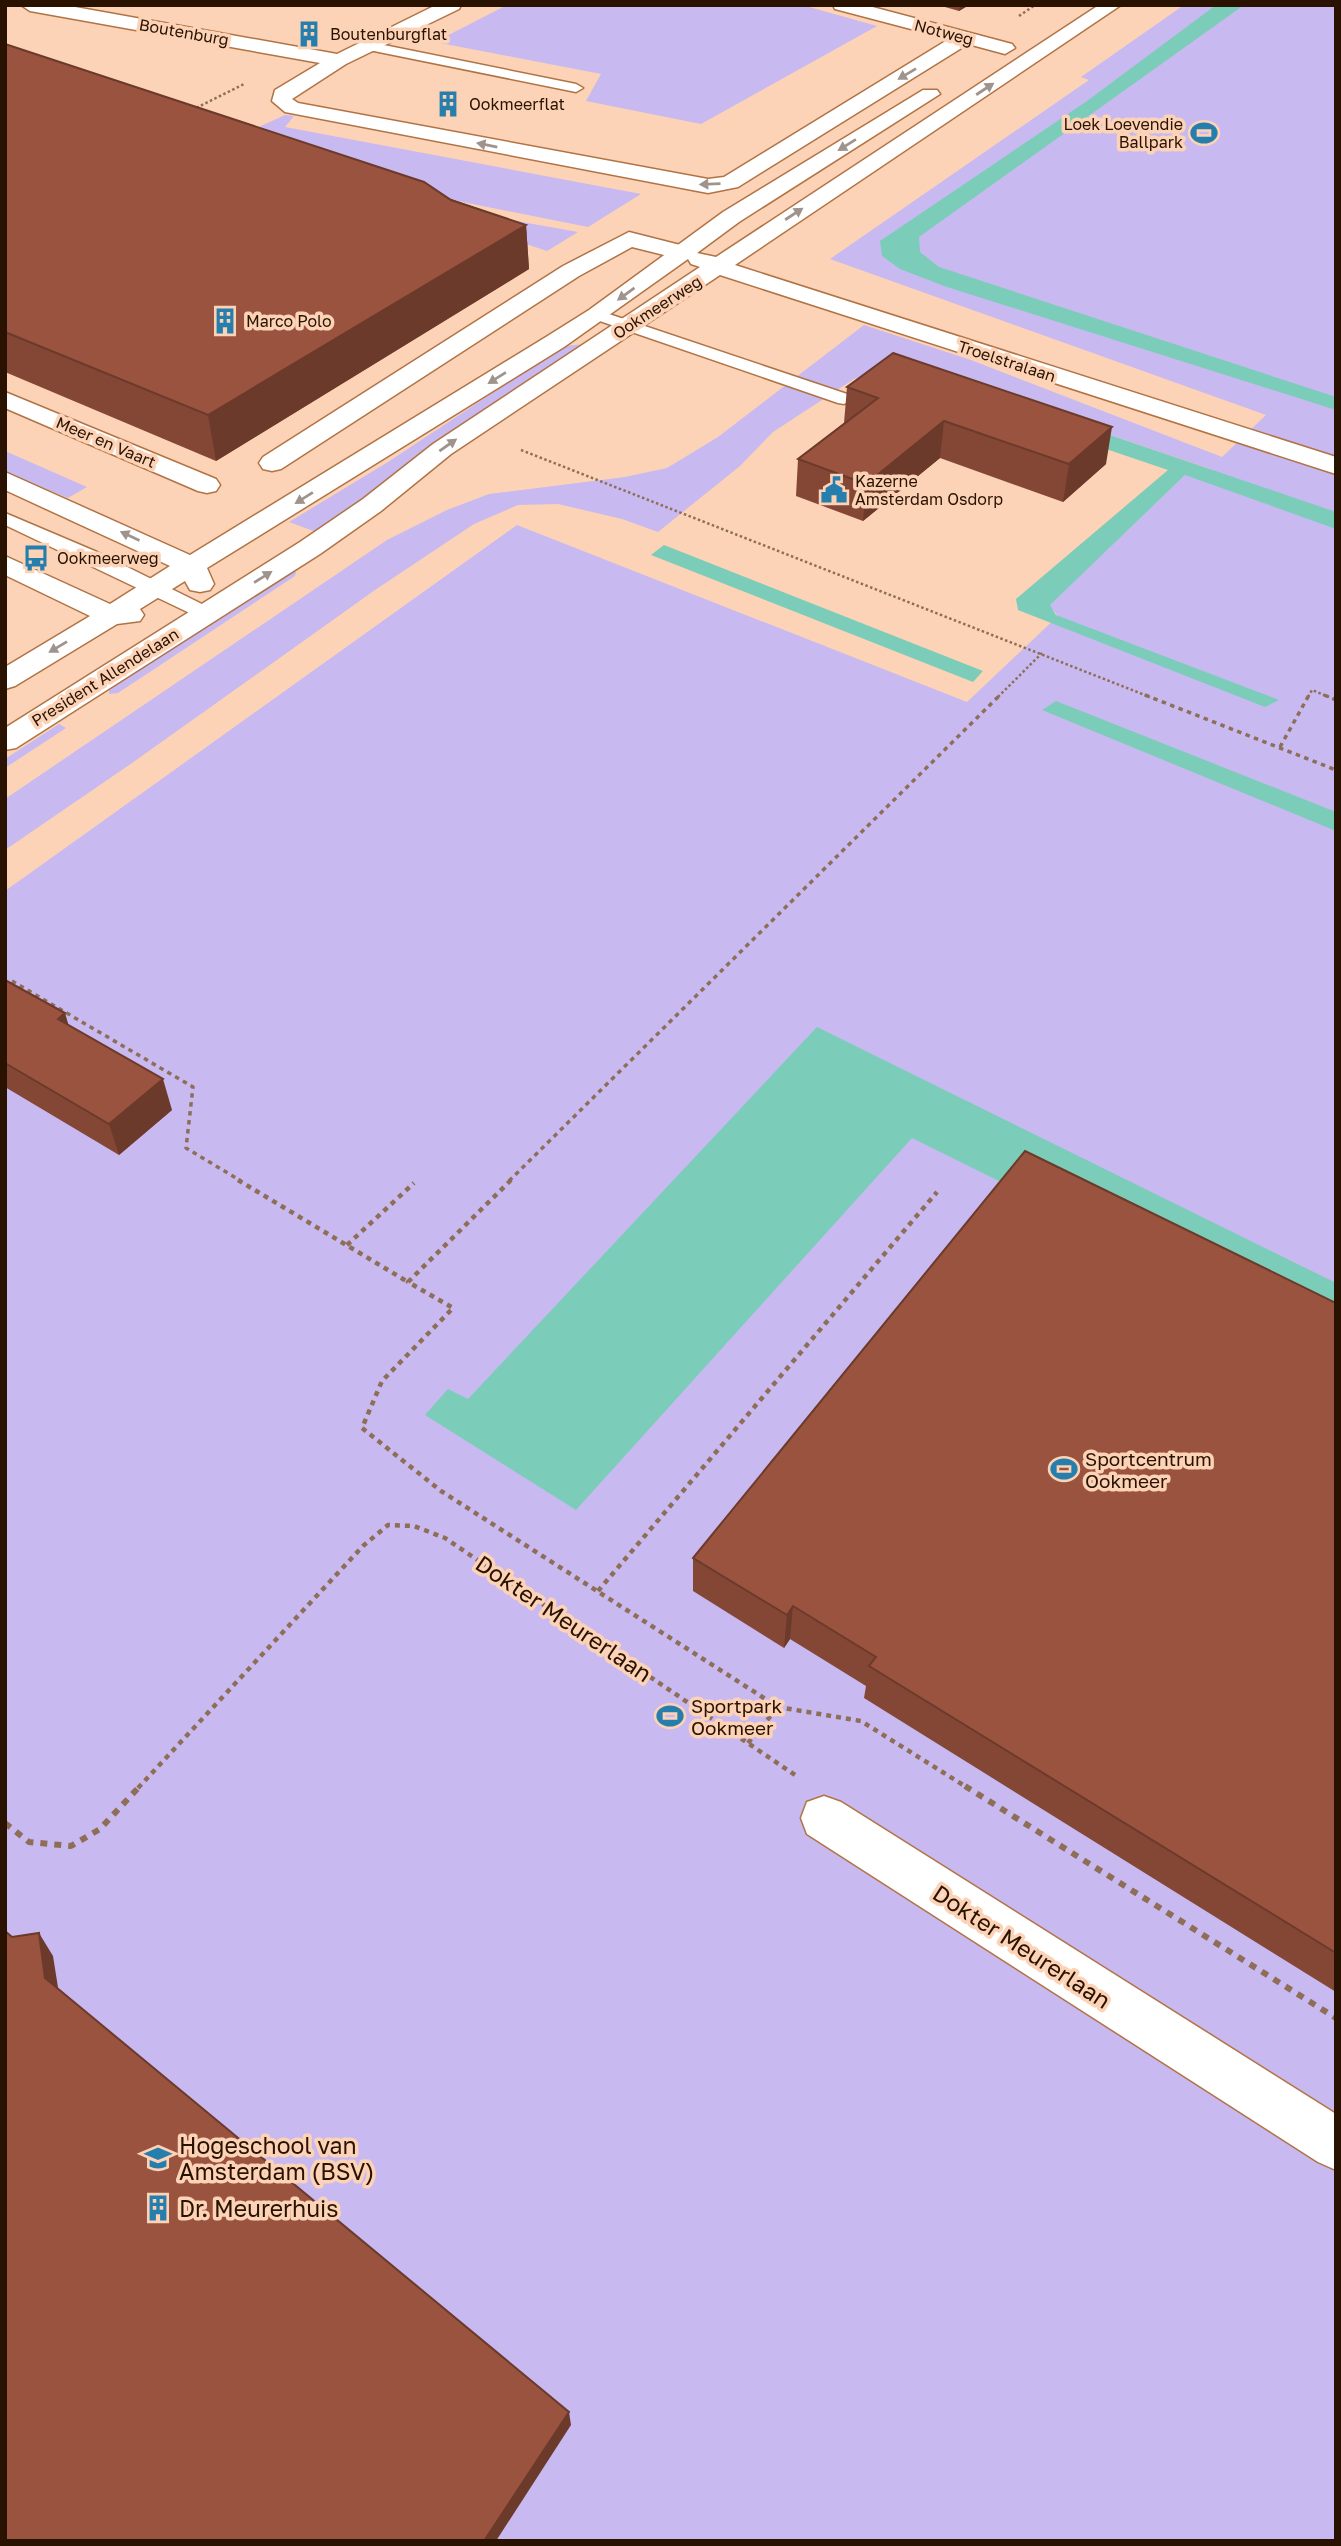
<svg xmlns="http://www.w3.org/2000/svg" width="1341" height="2546" font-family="'Golos Text',sans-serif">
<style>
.green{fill:#c8b9f1}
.water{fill:#7bcdb9}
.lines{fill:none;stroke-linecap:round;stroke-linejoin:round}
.lane-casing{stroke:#b17344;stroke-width:3}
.street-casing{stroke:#b17344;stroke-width:3}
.secondary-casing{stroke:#b17344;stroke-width:3}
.path-far3{stroke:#8e6e57;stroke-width:2.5;stroke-dasharray:2.5 2.5;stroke-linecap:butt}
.path-far2{stroke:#8e6e57;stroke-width:3.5;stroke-dasharray:4.5 4.5;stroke-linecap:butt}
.path-far1{stroke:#8e6e57;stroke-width:4.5;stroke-dasharray:5 5;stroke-linecap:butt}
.path{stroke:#8e6e57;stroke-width:6;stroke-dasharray:7 7;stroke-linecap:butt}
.lane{fill:#fff;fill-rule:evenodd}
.street{fill:#fff;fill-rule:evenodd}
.secondary{fill:#fff;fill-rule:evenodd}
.wall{fill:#844735}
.shaded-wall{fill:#6c3a2b}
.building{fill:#9a533e;stroke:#6c3a2b;stroke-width:2}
.oneway{fill:#9f948d}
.labels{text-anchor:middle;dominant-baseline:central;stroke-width:7;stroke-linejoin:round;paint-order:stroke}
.far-street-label{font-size:16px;fill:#2a1201;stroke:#fcd3b6}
.far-poi-label{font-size:16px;fill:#2a1201;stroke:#fcd3b6;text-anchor:start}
.poi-label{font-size:19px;fill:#2a1201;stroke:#fcd3b6;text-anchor:start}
.near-street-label{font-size:23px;fill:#2a1201;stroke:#fcd3b6}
.near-poi-label{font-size:23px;fill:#2a1201;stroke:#fcd3b6;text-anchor:start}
</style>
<rect width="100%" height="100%" fill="#fcd3b6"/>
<g class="green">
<polygon points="507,5 802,5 877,26 701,124 586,101 601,74 435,42"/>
<polygon points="1184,5 1336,5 1336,2541 5,2541 5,891 517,525 967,702 1058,616 1049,605 1185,475 1210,469 957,383 864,375 854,379 773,432 740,466 658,532 622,519 558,504 518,505 474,524 375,590 132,763 5,850 5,799 387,540 447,510 489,494 625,477 667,468 718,437 864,325 971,360 1222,457 1266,415 830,259 1089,80 1081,77"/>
<polygon points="285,115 294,116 285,127 641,194 588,227 316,173 226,142"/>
<polygon points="450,209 578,232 547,251 440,215"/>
<polygon points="587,344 316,532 289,522 388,462 564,346"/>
<polygon points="5,451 87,487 68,498 5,472"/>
<polygon points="292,570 296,572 295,576 118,693 109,694 109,690"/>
<polygon points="59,724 66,728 5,768 5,759"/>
</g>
<g class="water">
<polygon points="1216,5 1244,5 919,237 920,252 939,267 1336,397 1336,410 944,286 900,269 882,256 880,241 1087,101"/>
<polygon points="908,382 957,383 1336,512 1336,529 1185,475 1050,605 1056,615 1279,700 1265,707 1018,610 1016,599 1168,470"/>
<polygon points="664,545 983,671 973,682 651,555"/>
<polygon points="1056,701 1336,812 1336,831 1042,710"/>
<polygon points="817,1027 1336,1283 1336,1348 912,1138 576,1510 425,1415 448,1389 468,1399"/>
</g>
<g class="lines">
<g class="lane-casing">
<g id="lane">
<polygon points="369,42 576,84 583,88 576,92 364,49 364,43"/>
<polygon points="597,310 850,395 853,399 844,404 838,403 591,318 589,315"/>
<polygon points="5,513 97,552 212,609 215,613 212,617 198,617 5,525"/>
</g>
</g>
<g class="street-casing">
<g id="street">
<polygon points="21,5 64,5 337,54 436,5 461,5 459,9 346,64 292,99 298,103 708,179 724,177 949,39 835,9 833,5 865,5 1012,44 1015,48 1005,54 968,44 738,187 708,193 285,112 272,101 275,90 320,63 30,11"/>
<polygon points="629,232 688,247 691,252 688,257 680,259 632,247 579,276 281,469 272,471 263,469 259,463 263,457 563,266"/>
<polygon points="5,392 216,479 220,485 216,491 207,493 198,491 5,408"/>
<polygon points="824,1796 841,1802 1336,2114 1336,2170 1318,2162 807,1834 801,1818 807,1802"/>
</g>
</g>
<g class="secondary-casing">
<polygon id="secondary" points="1099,5 1121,5 735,265 1336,457 1336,474 720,275 451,454 381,511 320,554 16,748 5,750 5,728 300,542 363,499 433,444 700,267 691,264 688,259 564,347 207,568 214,584 210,590 200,592 190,590 185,581 140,609 144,615 140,621 117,624 15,686 5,689 5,667 90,616 5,575 5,556 110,604 170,566 5,490 5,472 190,555 546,337 589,310 723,212 923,90 937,90 940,94 739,222 697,253 716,257"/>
</g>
<g class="path-far3">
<polyline points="1019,16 1035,5"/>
<polyline points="192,110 244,84"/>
<polyline points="521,450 1150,697"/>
<polyline points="998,697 1042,653"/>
<polyline points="1308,697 1312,690 1329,697"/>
</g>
<g class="path-far2">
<polyline points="1145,695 1336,770"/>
<polyline points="1324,695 1336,700"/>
<polyline points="1280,747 1309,695"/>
<polyline points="12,981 193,1087 186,1148 241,1181"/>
<polyline points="509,1181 1000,695"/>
</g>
<g class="path-far1">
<polyline points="238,1180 408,1282"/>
<polyline points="511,1180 408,1282 453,1308 382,1381 362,1428 441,1491 778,1707 861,1721 968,1788"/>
<polyline points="347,1245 414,1183"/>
<polyline points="598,1591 937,1192"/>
<polyline points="748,1743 778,1707"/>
<polyline points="138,1788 363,1546 388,1525 414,1526 445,1538 795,1775"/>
</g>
<g class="path">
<polyline points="965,1786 1336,2018"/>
<polyline points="5,1823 29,1842 71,1846 100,1829 140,1786"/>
</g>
<use href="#lane" class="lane"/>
<use href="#street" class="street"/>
<use href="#secondary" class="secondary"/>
</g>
<g class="wall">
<polygon points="938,5 969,5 959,11"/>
<polygon points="5,44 526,225 529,269 216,461 5,372"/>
<polygon points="847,387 1106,464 1063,502 940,458 863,521 796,496 798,459 844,423"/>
<polygon points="5,980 65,1013 68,1025 172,1110 119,1155 5,1087"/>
<polygon points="1336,1303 1336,1992 864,1698 866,1686 790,1639 784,1648 693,1591 693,1558"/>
</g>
<g class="shaded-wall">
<polygon points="960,5 969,5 959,11"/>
<polygon points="526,225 529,269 216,461 208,415"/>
<polygon points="944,421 940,458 863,521 866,484"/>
<polygon points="1112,427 1106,464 1063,502 1069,464"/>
<polygon points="65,1013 74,1044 58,1019"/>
<polygon points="163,1079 172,1110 119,1155 109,1124"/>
<polygon points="793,1606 790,1639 784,1648 787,1615"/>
<polygon points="39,1933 53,1956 60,2000 45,1978"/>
<polygon points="569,2412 571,2425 496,2541 484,2541"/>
</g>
<g class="building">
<polygon points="5,44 424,182 451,200 526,225 208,415 5,332"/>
<polygon points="893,353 1112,427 1069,464 944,421 866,484 798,459 878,398 847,387"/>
<polygon points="5,980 65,1013 58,1019 163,1079 109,1124 5,1063"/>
<polygon points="1025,1151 1336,1303 1336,1953 869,1666 876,1657 793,1606 787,1615 693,1558"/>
<polygon points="5,1931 12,1937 39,1933 45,1978 569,2412 484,2541 5,2541"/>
</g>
<defs><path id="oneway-solid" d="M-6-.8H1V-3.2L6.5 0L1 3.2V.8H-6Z" transform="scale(1.75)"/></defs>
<g class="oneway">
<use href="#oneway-solid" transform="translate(907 74) rotate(149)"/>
<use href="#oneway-solid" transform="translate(985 89) rotate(-33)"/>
<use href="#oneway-solid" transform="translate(487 145) rotate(-169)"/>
<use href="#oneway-solid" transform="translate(847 145) rotate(148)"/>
<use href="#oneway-solid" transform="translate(710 184) rotate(178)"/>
<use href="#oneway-solid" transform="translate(794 214) rotate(-33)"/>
<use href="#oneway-solid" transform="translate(626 294) rotate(144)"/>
<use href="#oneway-solid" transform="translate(497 378) rotate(148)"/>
<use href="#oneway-solid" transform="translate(448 445) rotate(-35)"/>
<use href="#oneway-solid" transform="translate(304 498) rotate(148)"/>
<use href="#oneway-solid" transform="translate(130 536) rotate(-155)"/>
<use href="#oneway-solid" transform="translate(263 577) rotate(-32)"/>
<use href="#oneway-solid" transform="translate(58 647) rotate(149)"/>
</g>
<defs>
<g id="building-bare" transform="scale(2.1)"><path d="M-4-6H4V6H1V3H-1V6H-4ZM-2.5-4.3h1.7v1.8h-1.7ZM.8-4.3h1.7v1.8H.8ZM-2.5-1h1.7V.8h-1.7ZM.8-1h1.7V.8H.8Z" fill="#267ead" stroke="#fcd3b6" stroke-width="2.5" paint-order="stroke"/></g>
<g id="stadium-bare" transform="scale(2.1)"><path d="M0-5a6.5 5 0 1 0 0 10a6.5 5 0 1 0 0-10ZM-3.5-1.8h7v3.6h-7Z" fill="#267ead" stroke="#fcd3b6" stroke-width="2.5" paint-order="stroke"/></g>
<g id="civic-bare" transform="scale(2.1)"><path d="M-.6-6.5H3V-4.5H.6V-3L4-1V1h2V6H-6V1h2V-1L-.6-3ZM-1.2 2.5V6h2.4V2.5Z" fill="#267ead" stroke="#fcd3b6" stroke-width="2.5" paint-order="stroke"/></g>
<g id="bus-bare" transform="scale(2.1)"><path d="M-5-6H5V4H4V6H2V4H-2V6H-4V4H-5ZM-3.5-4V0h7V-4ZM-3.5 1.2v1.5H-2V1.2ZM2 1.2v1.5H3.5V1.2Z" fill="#267ead" stroke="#fcd3b6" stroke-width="2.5" paint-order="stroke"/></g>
<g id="university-bare" transform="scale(2.1)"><path d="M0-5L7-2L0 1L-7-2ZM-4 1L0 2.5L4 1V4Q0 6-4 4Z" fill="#267ead" stroke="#fcd3b6" stroke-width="2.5" paint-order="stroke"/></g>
</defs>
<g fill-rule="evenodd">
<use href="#building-bare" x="309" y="34"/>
<use href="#building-bare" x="448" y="104"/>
<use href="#stadium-bare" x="1204" y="133"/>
<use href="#building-bare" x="225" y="321"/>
<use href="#civic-bare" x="834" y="490"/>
<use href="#bus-bare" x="36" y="558"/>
<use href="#stadium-bare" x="1064" y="1469"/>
<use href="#stadium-bare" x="670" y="1716"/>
<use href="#university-bare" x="158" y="2158"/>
<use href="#building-bare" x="158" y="2208"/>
</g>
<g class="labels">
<g class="far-street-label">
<text transform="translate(184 32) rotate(10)">Boutenburg</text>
<text transform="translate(944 32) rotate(15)">Notweg</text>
<text transform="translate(657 307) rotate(-33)">Ookmeerweg</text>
<text transform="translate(1007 361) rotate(18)">Troelstralaan</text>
<text transform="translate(106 442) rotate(23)">Meer en Vaart</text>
<text transform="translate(105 677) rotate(-32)">President Allendelaan</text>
</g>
<g class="far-poi-label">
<text x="330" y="34">Boutenburgflat</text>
<text x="469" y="104">Ookmeerflat</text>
<text x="1183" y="124" text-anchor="end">Loek Loevendie<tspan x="1183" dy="18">Ballpark</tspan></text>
<text x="246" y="321">Marco Polo</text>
<text x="855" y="481">Kazerne<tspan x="855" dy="18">Amsterdam Osdorp</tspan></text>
<text x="57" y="558">Ookmeerweg</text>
</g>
<g class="poi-label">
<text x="1085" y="1458">Sportcentrum<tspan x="1085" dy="22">Ookmeer</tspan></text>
<text x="691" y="1705">Sportpark<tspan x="691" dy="22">Ookmeer</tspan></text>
</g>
<g class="near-street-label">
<text transform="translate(564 1618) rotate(34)">Dokter Meurerlaan</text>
<text transform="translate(1022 1946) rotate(33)">Dokter Meurerlaan</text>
</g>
<g class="near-poi-label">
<text x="179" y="2145">Hogeschool van<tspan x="179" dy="26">Amsterdam (BSV)</tspan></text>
<text x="179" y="2208">Dr. Meurerhuis</text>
</g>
</g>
<rect width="1341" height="2546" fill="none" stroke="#2a1201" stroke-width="14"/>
</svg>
